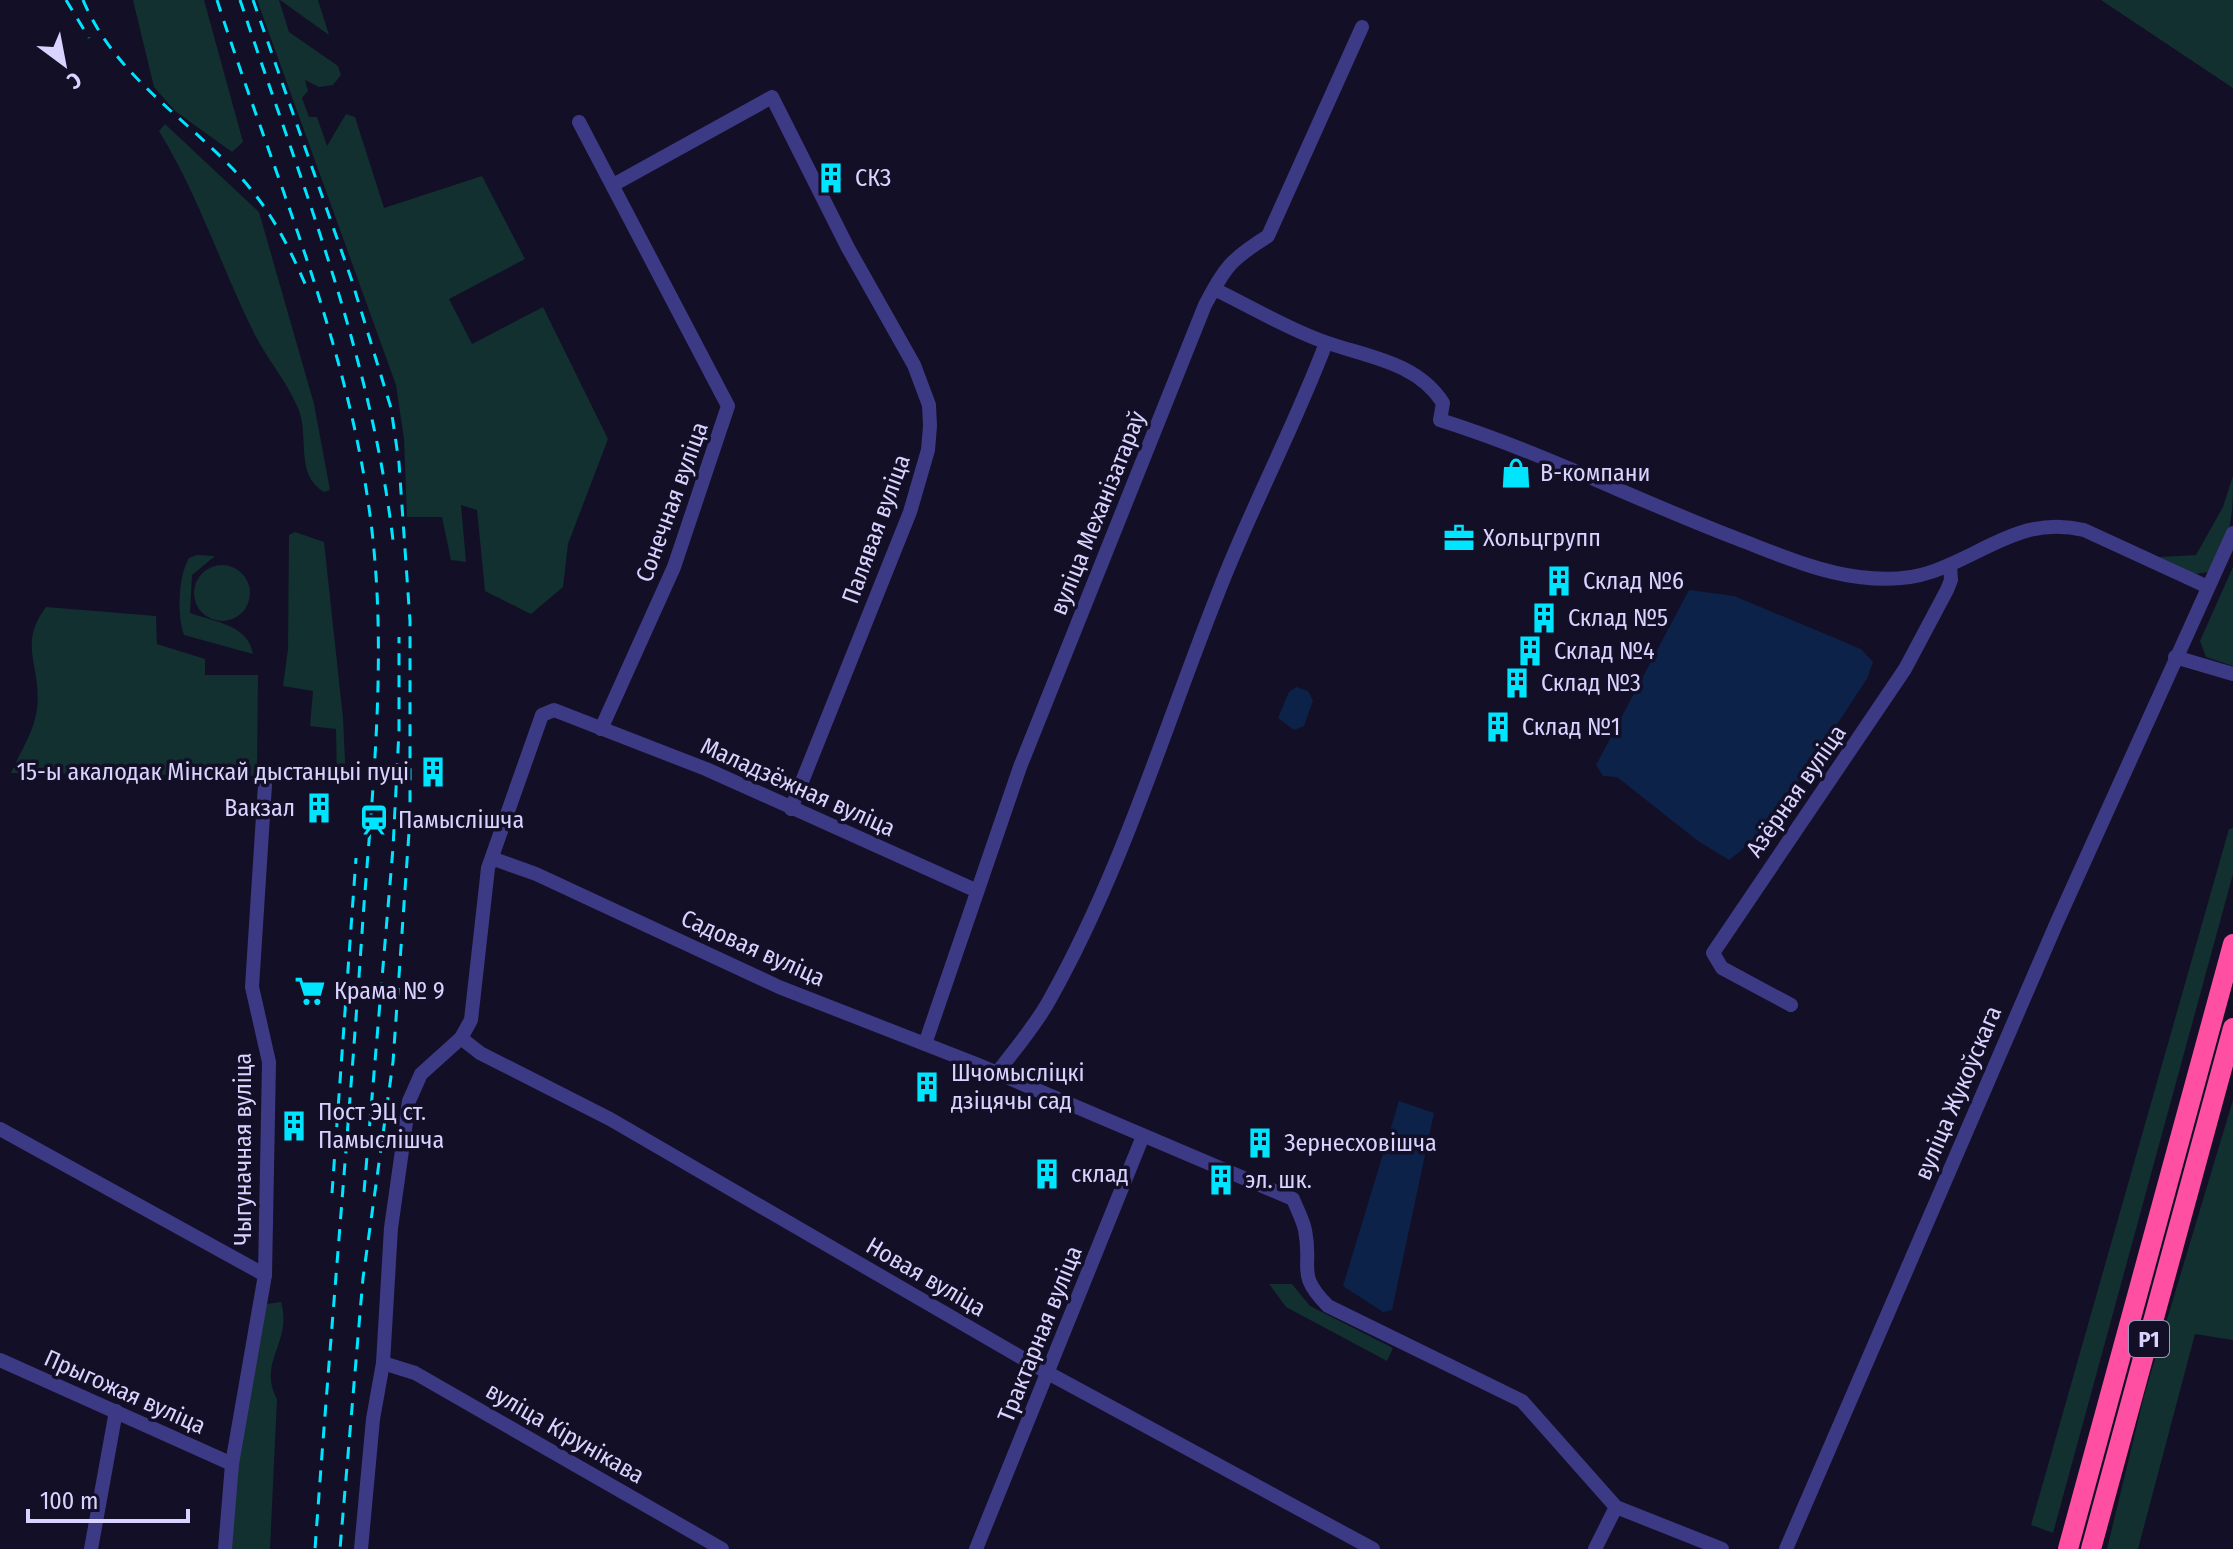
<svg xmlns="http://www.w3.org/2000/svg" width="2233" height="1549" font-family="'Fira Sans Condensed',sans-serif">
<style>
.green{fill:#12302f}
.water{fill:#0c2248}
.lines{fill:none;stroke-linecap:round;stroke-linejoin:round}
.minor{stroke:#3d3a85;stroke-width:14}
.highway{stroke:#ff4fa3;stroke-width:20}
.rail{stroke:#00e5ff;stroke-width:3;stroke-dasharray:12 10;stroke-linecap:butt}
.labels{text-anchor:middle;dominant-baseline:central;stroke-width:7;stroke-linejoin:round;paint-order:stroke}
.shield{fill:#130f26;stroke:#9e99be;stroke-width:2}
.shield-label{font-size:22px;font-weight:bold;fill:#d9d4ff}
.poi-label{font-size:24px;fill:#d9d4ff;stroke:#130f26;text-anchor:start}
.street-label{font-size:24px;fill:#d9d4ff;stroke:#130f26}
</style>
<rect width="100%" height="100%" fill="#130f26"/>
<g class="green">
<polygon points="133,0 204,0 243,142 232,152 175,111 154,87"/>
<polygon points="257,0 279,0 289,32 338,66 341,75 333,85 319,87 305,80 308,91 302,98 309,117 317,117 327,146 346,114 355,117 384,208 482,176 525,259 449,299 472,344 543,307 608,439 568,544 563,587 531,614 485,591 477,510 461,505 466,562 451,560 442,517 407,517 404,439 396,385"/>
<polygon points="280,0 318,0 329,35"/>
<polygon points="2101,0 2233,0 2233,88"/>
<path d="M165 124 259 212 314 404 330 490 324 492C294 474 310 436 298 408 287 382 268 360 255 335 221 267 199 196 159 131Z"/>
<path d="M2233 476C2233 517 2232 538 2208 572L2195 574 2159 557 2196 555 2223 507Z"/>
<polygon points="295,532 324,542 343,718 346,782 337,783 336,729 310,726 313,691 283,686 288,649 289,535"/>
<path d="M197 555 215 556 192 575 190 613C214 622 248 624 253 654L184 635C177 615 178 577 189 558Z"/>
<circle cx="222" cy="593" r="28"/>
<polygon points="2233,567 2233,666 2206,657 2200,641"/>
<path d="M46 607 156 616 157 644 205 659V675H258L257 776 11 773C20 752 34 732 37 709 42 666 17 645 46 607Z"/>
<polygon points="2233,828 2233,874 2053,1533 2031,1525 2229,829"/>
<polygon points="2233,1100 2233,1340 2195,1334 2138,1549 2107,1549 2144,1396"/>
<polygon points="1269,1284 1292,1284 1310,1306 1393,1348 1387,1361 1286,1307"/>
<path d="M281 1302C293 1342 257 1362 277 1399L270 1549H231C235 1468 244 1382 267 1304Z"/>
</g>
<g class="water">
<path d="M1689 590 1734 596 1861 649 1873 662 1867 679C1834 727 1774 830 1729 860L1698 841 1617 777 1603 776 1596 765Z"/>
<polygon points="1296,687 1308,691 1313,701 1304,726 1294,730 1278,718 1289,692"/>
<polygon points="1399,1101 1434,1113 1392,1310 1383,1312 1343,1286"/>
</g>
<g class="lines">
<g class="minor">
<polyline points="579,122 728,406 674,567 601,729"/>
<polyline points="613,185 772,97 848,248 914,365 929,405 930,426 928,450 910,512 791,809"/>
<path d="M1214 289C1250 306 1287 329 1325 342 1367 357 1417 362 1443 403L1440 420C1542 452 1638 501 1738 539 1777 554 1818 572 1859 577 1883 580 1908 580 1931 572 1986 553 2023 515 2084 530L2208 587"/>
<polyline points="2175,657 2233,674"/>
<path d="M494 859 536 874 779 987 976 1064 1293 1199C1297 1209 1303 1220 1305 1230 1313 1269 1295 1273 1328 1306L1522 1401 1616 1507 1722 1549"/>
<polyline points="1791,1005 1722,968 1713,953 1905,669 1947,590 1951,580 1950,565"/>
<polyline points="461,1038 480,1053 610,1119 1048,1373 1373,1549"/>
<path d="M925 1044 1020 767 1205 305C1226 266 1230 260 1268 236L1362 27"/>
<path d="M997 1073C1015 1049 1036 1025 1050 999 1124 867 1166 722 1222 583 1254 502 1295 425 1326 343"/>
<polyline points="0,1129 265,1275"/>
<polyline points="0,1360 232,1464"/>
<polyline points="383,1363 415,1373 722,1549"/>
<polyline points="91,1549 116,1411"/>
<polyline points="225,1549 232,1464 265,1275 269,1062 252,987 265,785"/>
<polyline points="361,1549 373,1419 383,1363 391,1228 409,1101 421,1074 461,1038 471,1020 488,868 542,715 554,710 706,769 975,890"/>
<polyline points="976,1549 1143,1136"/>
<polyline points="1595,1549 1616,1507"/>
<polyline points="1786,1549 2057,922 2233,533"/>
</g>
<g class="highway">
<polyline points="2068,1549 2233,944"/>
<polyline points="2091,1549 2233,1028"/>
</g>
<g class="rail">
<polyline points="66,0 89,38"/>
<path d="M83 0C113 72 179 113 232 168 268 205 286 240 306 286"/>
<path d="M217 0C272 171 346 336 370 515 388 649 373 784 363 918 349 1128 330 1339 315 1549"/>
<path d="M240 0C300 180 373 359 394 549"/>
<polyline points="253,0 351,278 391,408 399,463 410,621 410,818 393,1062 363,1278 340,1549"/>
<polyline points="364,1192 393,848 399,731 399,637"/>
<polyline points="332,1193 356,858"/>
</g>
</g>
<defs>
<g id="building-bare" transform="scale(2.4)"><path d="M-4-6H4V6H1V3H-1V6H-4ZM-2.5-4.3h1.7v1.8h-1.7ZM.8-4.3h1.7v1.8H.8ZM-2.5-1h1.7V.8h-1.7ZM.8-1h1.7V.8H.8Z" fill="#00e5ff" stroke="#130f26" stroke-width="2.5" paint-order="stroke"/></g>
<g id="shop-bare" transform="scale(2.4)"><path d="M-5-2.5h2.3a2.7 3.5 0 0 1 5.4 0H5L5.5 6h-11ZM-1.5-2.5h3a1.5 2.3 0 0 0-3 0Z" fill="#00e5ff" stroke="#130f26" stroke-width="2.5" paint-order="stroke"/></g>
<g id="office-bare" transform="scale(2.4)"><path d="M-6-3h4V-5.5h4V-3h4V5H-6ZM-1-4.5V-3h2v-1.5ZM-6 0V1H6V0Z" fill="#00e5ff" stroke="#130f26" stroke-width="2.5" paint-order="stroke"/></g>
<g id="station-bare" transform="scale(2.4)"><path d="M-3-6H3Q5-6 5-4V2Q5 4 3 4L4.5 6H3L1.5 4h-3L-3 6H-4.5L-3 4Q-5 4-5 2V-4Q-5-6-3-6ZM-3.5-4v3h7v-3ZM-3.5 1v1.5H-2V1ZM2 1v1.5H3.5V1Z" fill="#00e5ff" stroke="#130f26" stroke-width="2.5" paint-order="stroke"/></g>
<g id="supermarket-bare" transform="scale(2.4)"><path d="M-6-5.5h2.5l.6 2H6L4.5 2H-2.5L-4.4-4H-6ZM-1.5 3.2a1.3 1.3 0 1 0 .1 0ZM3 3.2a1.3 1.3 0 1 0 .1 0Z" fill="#00e5ff" stroke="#130f26" stroke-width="2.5" paint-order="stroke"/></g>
</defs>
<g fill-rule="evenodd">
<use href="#building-bare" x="831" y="178"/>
<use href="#shop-bare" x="1516" y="473"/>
<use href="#office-bare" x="1459" y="538"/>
<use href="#building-bare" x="1559" y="581"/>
<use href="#building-bare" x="1544" y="618"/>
<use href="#building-bare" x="1530" y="651"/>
<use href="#building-bare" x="1517" y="683"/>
<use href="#building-bare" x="1498" y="727"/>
<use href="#building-bare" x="433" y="772"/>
<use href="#building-bare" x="319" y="808"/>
<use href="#station-bare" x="374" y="820"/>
<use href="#supermarket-bare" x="310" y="991"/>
<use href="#building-bare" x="927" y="1087"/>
<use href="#building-bare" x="294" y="1126"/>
<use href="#building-bare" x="1260" y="1143"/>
<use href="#building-bare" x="1047" y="1174"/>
<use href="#building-bare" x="1221" y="1180"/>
</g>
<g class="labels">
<rect class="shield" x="2129" y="1321" width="40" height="36" rx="6"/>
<g class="shield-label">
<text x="2149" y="1339">Р1</text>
</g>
<g class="poi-label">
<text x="855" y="178">СКЗ</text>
<text x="1540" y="473">В-компани</text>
<text x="1483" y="538">Хольцгрупп</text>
<text x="1583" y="581">Склад №6</text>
<text x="1568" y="618">Склад №5</text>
<text x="1554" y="651">Склад №4</text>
<text x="1541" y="683">Склад №3</text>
<text x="1522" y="727">Склад №1</text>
<text x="409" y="772" text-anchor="end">15-ы акалодак Мінскай дыстанцыі пуці</text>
<text x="295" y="808" text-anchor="end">Вакзал</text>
<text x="398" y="820">Памыслішча</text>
<text x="334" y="991">Крама № 9</text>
<text x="951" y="1073">Шчомысліцкі<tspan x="951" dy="28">дзіцячы сад</tspan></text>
<text x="318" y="1112">Пост ЭЦ ст.<tspan x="318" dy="28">Памыслішча</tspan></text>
<text x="1284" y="1143">Зернесховішча</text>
<text x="1071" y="1174">склад</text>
<text x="1245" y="1180">эл. шк.</text>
</g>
<g class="street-label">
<text transform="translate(672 502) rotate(-70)">Сонечная вуліца</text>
<text transform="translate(1098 513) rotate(-68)">вуліца Механізатараў</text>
<text transform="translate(876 529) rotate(-70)">Палявая вуліца</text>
<text transform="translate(798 787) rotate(24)">Маладзёжная вуліца</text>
<text transform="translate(1796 791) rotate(-55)">Азёрная вуліца</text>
<text transform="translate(753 948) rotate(24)">Садовая вуліца</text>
<text transform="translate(1958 1093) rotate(-67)">вуліца Жукоўскага</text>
<text transform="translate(243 1149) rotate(-90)">Чыгуначная вуліца</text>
<text transform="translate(926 1277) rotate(30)">Новая вуліца</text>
<text transform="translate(1040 1334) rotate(-68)">Трактарная вуліца</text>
<text transform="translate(125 1392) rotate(24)">Прыгожая вуліца</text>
<text transform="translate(565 1433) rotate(30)">вуліца Кірунікава</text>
</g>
</g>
<g transform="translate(64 64) rotate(148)" stroke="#130f26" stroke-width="6" paint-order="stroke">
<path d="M0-6L14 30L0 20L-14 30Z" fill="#d9d4ff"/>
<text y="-12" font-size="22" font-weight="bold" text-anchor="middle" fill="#d9d4ff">С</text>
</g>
<path d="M28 1509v12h160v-12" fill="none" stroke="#d9d4ff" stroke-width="4"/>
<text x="40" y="1509" font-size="24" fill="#d9d4ff" stroke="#130f26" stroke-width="6" paint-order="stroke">100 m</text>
</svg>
